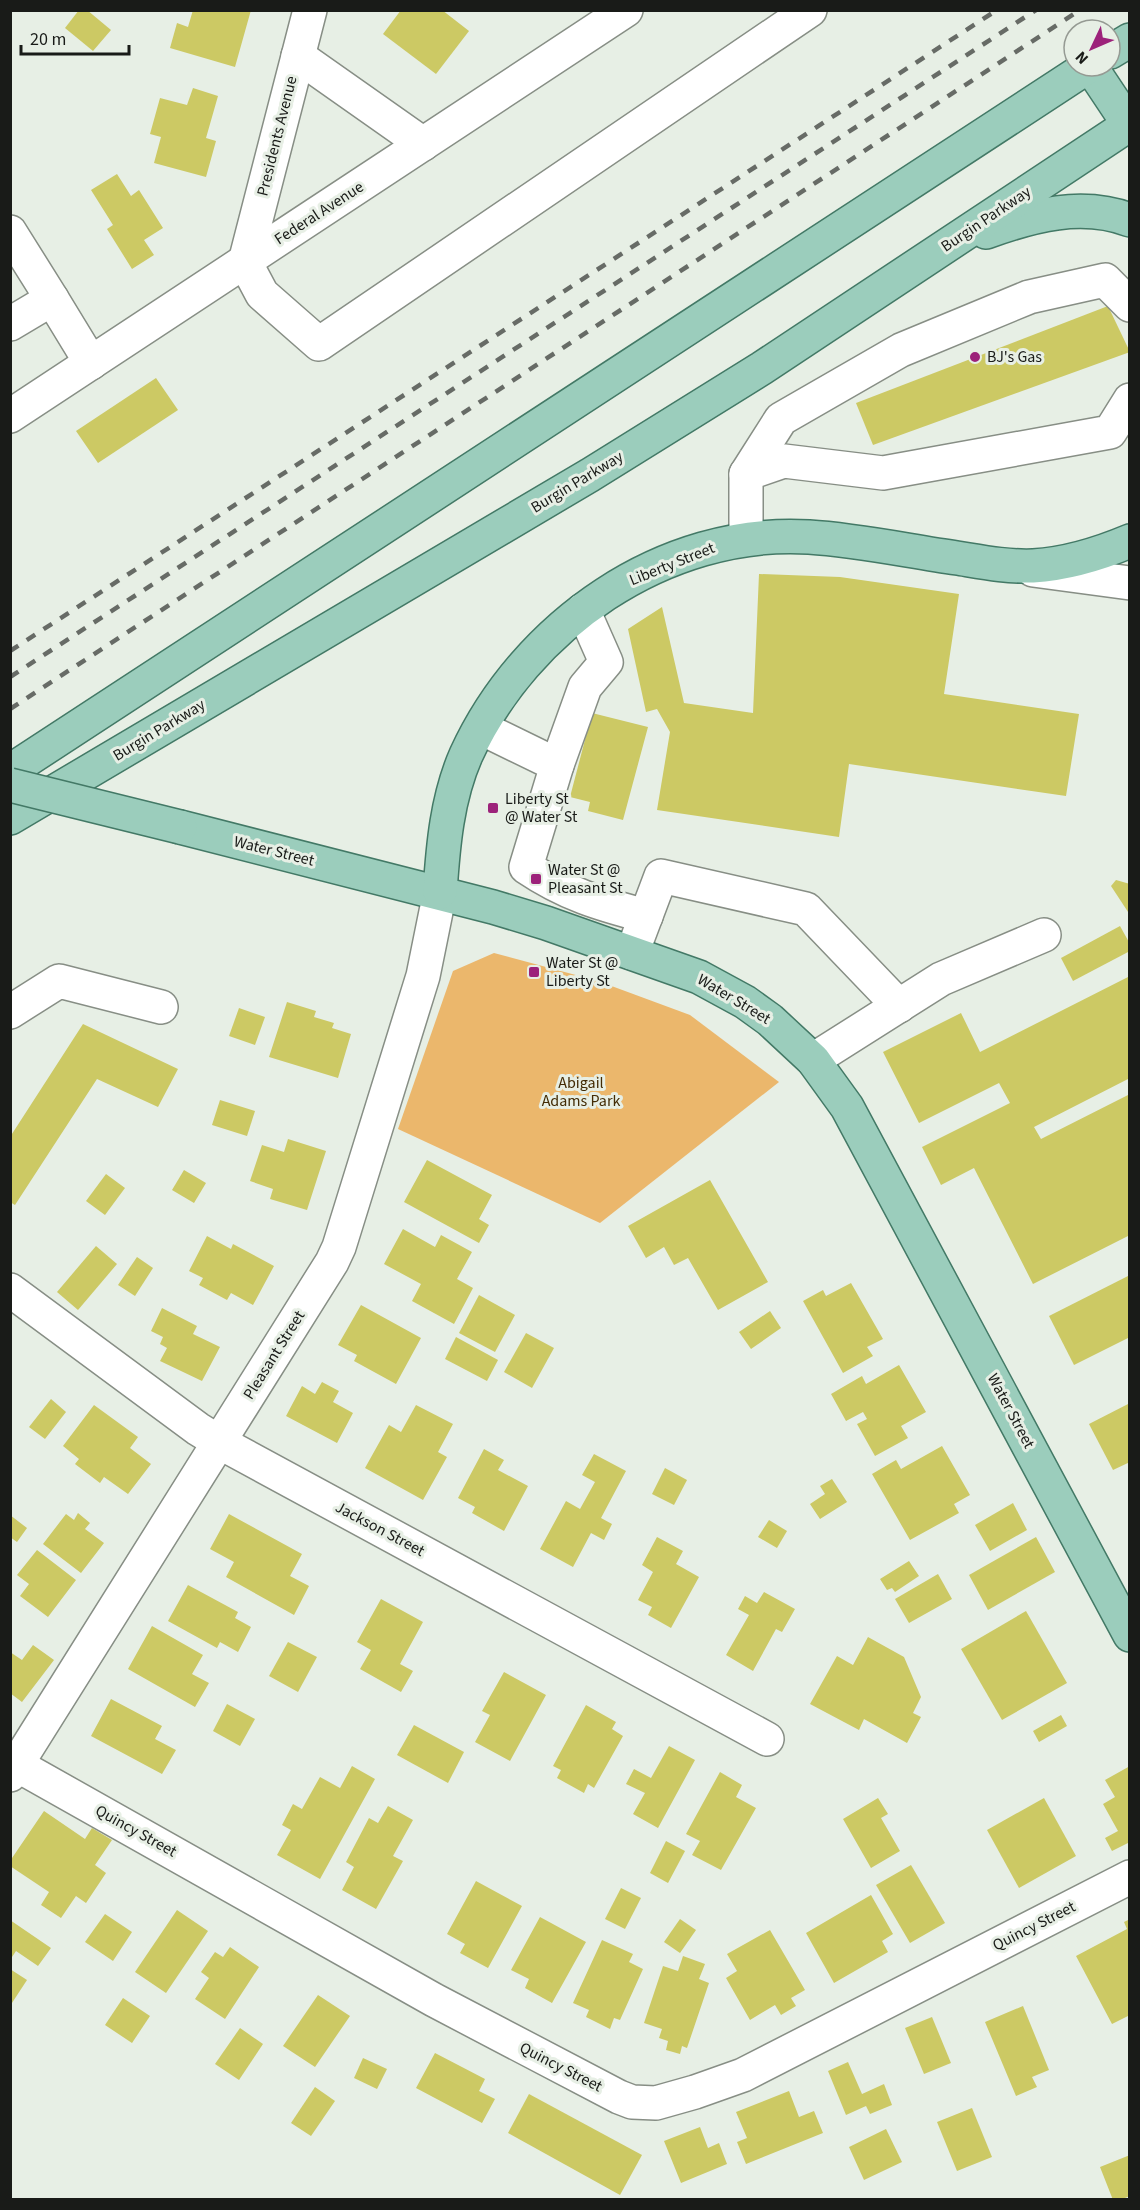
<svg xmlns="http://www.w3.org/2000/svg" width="1140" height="2210" font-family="'Source Sans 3',sans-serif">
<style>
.green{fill:#ebb76c}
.building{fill:#ccc964}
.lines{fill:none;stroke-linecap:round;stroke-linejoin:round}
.minor-casing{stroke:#878e85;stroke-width:36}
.major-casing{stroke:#437966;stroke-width:36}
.minor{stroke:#fff;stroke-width:33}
.major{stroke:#9bcdbc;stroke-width:33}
.rail{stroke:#676b66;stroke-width:4.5;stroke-dasharray:10 10;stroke-linecap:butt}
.major-bridge-casing{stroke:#437966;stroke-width:36;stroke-linecap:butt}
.major-bridge{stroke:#9bcdbc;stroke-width:33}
.poi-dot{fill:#9c227a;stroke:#e7efe5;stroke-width:2}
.labels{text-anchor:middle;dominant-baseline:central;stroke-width:6;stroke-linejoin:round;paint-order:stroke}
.street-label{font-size:16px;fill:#191b18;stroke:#e7efe5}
.poi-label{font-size:16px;fill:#191b18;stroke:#e7efe5;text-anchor:start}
.park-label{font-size:16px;fill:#432c05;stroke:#e7efe5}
</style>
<rect width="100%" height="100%" fill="#e7efe5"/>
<polygon class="green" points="494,953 598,981 690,1015 779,1082 600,1223 398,1129 453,971"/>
<g class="building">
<polygon points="79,10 87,10 111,30 93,51 65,28"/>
<polygon points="193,10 251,10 235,67 170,48 177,23 188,27"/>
<polygon points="401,10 442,10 469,31 436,74 383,34"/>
<polygon points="193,88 218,96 206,138 216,141 206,177 154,163 161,137 150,134 160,98 187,105"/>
<polygon points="117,174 131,196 139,190 163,228 144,240 154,255 132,269 107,229 113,225 91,190"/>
<polygon points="1108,306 1130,352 873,445 856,403"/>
<polygon points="156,378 178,410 98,463 76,431"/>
<polygon points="759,574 840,577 959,594 944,694 1079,714 1066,796 849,764 839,837 657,810 670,732 657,709 646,712 628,629 662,607 684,703 753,713"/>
<polygon points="592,713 648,727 623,820 588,811 590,802 570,797"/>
<polygon points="1116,880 1130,884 1130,915 1111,886"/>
<polygon points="1120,926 1130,944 1130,951 1073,981 1061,958"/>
<polygon points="1130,976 1130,1078 1034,1127 1041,1139 1130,1094 1130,1235 1033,1284 974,1168 941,1185 922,1147 1010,1103 999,1083 919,1123 883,1052 961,1013 980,1052"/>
<polygon points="287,1002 316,1011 314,1017 334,1023 332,1028 351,1034 338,1078 269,1057"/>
<polygon points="239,1008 265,1017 255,1045 229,1036"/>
<polygon points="83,1024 178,1069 158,1107 97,1079 15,1205 10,1202 10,1137"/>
<polygon points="220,1100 255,1111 247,1136 212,1125"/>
<polygon points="288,1139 326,1151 307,1210 270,1199 273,1189 250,1181 262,1145 284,1152"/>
<polygon points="427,1160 492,1195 479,1219 489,1225 479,1243 404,1202"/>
<polygon points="184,1170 206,1183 194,1203 172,1190"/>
<polygon points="106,1174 125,1188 105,1215 86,1201"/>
<polygon points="710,1180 768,1282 718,1310 688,1258 674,1265 664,1247 646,1258 628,1226"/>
<polygon points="403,1229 435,1247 441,1235 472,1252 457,1279 473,1288 454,1324 412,1301 421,1284 384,1264"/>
<polygon points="207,1236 231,1249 233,1244 274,1266 253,1305 231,1293 227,1300 199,1285 203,1278 189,1271"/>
<polygon points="96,1246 117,1264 78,1310 57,1292"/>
<polygon points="137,1257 153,1268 135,1296 118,1285"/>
<polygon points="1130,1275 1130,1337 1074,1365 1049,1316"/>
<polygon points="851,1283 883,1339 867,1347 873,1356 843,1373 803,1301 823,1290 826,1296"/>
<polygon points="479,1295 515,1315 495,1352 459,1333"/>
<polygon points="361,1305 421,1338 396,1384 354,1361 357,1355 338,1345"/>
<polygon points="162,1308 197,1326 193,1334 220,1347 202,1381 160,1361 167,1348 160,1344 163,1337 151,1331"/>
<polygon points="770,1311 781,1328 751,1349 739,1332"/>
<polygon points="526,1333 554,1348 532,1388 504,1372"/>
<polygon points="456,1337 498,1360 487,1381 445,1359"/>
<polygon points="899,1365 926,1412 901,1426 908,1438 875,1456 857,1424 867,1419 863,1412 846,1421 831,1394 862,1376 866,1384"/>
<polygon points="322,1382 339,1391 333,1402 353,1413 337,1443 286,1416 302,1386 315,1394"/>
<polygon points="51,1399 66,1412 45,1439 29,1427"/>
<polygon points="1130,1403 1130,1462 1113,1470 1089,1424"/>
<polygon points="94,1405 138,1437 130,1448 151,1464 128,1494 104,1477 100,1483 75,1464 79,1459 63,1446"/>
<polygon points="416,1405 453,1424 438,1452 447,1457 423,1500 365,1468 389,1425 401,1432"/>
<polygon points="942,1446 970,1495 954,1504 959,1513 910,1540 872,1474 896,1460 901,1469"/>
<polygon points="484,1449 504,1460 498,1470 528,1486 504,1531 472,1513 475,1507 458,1498"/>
<polygon points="594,1454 626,1471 601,1518 612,1524 604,1540 591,1533 573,1567 540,1549 566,1501 580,1509 595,1482 582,1475"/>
<polygon points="665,1468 687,1480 674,1505 652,1494"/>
<polygon points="832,1479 847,1502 820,1519 810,1504 825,1494 820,1486"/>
<polygon points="1013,1503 1027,1530 990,1551 975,1525"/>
<polygon points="78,1513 90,1523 85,1529 104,1543 81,1573 43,1544 66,1514 74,1520"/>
<polygon points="229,1514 302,1554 290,1576 309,1586 294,1615 226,1577 234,1562 210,1549"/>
<polygon points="10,1515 27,1528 17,1542 10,1537"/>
<polygon points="769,1520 787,1531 777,1548 758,1537"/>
<polygon points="657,1537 683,1551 676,1564 699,1577 671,1628 648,1615 652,1607 638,1600 653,1572 642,1565"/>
<polygon points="1036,1537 1055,1572 988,1610 969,1575"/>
<polygon points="37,1550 76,1580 48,1617 20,1596 29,1584 17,1575"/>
<polygon points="909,1561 919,1576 895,1592 892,1588 887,1590 880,1579"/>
<polygon points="938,1574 952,1599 909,1623 895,1599"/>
<polygon points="188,1585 238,1612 235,1618 251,1627 238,1652 220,1642 217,1648 168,1621"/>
<polygon points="764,1592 795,1609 782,1632 776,1629 753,1671 726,1655 749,1615 738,1609 745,1596 757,1603"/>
<polygon points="381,1599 423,1622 400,1664 413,1671 401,1692 360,1669 371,1650 357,1642"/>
<polygon points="1026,1611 1067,1683 1002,1720 961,1649"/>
<polygon points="152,1626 203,1655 192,1674 209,1683 195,1707 128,1669"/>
<polygon points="868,1637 904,1657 921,1697 913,1713 921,1717 907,1743 864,1719 859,1730 810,1704 837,1656 853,1665"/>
<polygon points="288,1642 317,1657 298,1692 269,1676"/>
<polygon points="33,1645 54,1660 22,1702 10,1693 10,1652 22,1660"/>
<polygon points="504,1672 546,1695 510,1761 475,1742 490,1715 482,1711"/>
<polygon points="111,1699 162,1726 155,1739 176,1750 162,1774 91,1736"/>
<polygon points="227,1704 255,1719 240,1746 213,1731"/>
<polygon points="586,1705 616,1722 612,1729 623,1736 594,1788 588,1784 584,1793 557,1778 561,1770 553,1766"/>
<polygon points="1061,1715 1067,1726 1039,1742 1033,1731"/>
<polygon points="414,1725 464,1752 448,1783 397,1755"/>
<polygon points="669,1746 695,1760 658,1828 633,1814 645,1793 626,1784 634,1769 651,1778"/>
<polygon points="352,1766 375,1779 320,1879 277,1855 291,1830 282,1825 293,1804 302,1809 320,1777 340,1788"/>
<polygon points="1130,1766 1130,1842 1112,1851 1105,1838 1118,1831 1103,1804 1115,1797 1105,1780"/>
<polygon points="720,1772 742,1785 736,1797 756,1808 721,1870 692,1855 700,1841 686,1834"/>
<polygon points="878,1798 888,1814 881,1818 900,1851 871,1868 843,1819"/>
<polygon points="1044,1798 1076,1856 1019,1888 987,1830"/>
<polygon points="388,1806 413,1820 393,1856 403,1861 376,1909 342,1890 354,1867 346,1862 369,1818 378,1823"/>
<polygon points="44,1811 85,1839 92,1828 112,1840 95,1865 106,1873 86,1903 76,1896 61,1918 41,1905 49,1892 10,1866 10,1861"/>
<polygon points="666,1841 685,1851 668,1883 650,1873"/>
<polygon points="911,1865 945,1923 910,1943 876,1885"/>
<polygon points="476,1881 522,1906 488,1968 460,1953 465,1944 447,1934"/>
<polygon points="621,1888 641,1898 625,1929 605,1919"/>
<polygon points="871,1895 893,1934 882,1941 888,1952 834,1983 806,1933"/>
<polygon points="177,1910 208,1931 166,1993 135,1972"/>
<polygon points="105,1914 132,1932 113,1961 85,1942"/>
<polygon points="540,1917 586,1942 552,2003 525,1988 529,1979 511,1970"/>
<polygon points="680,1919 696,1930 680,1953 664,1942"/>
<polygon points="1130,1919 1130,1995 1128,1996 1130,2015 1112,2024 1076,1956 1127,1929 1124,1922"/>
<polygon points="10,1920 51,1948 38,1966 16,1951 10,1960"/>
<polygon points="770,1930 805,1990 791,1998 796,2006 781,2015 775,2005 750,2020 726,1978 737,1971 727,1954"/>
<polygon points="602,1940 633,1954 629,1962 643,1969 620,2020 614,2018 610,2029 586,2017 589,2010 573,2003"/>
<polygon points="230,1947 259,1967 225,2019 195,1999 209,1978 201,1972 215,1952 223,1957"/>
<polygon points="683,1956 705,1964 699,1979 709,1983 687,2048 682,2046 680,2054 666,2050 668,2041 659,2038 662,2029 644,2023 663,1966 678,1971"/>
<polygon points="10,1969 27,1980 10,2006"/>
<polygon points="318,1995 350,2016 315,2067 283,2046"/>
<polygon points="123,1998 150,2016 132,2043 105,2025"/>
<polygon points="1023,2006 1049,2070 1032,2077 1037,2087 1016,2096 985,2022"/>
<polygon points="932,2017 951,2063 924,2074 905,2028"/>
<polygon points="240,2028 263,2044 239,2080 215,2064"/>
<polygon points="435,2053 485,2079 479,2091 495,2099 482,2123 416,2088"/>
<polygon points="363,2058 387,2069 377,2089 354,2078"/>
<polygon points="848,2062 862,2094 884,2084 892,2105 870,2114 866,2106 846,2115 828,2071"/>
<polygon points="315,2087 335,2101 311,2136 291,2123"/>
<polygon points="789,2091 799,2117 814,2111 823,2133 746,2164 737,2142 747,2138 736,2112"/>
<polygon points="529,2094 642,2155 620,2195 508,2133"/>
<polygon points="972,2108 992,2157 957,2171 937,2122"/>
<polygon points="700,2127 708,2148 719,2143 727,2164 681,2183 664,2141"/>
<polygon points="886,2129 902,2162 864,2180 849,2147"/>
<polygon points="1130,2155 1130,2196 1120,2200 1113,2200 1100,2167"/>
</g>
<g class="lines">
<g class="minor-casing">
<g id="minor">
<polyline points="298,56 423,144"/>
<polyline points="10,232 52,299 10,324"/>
<polyline points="245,262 262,294 319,344 810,10"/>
<polyline points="245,262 310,10"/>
<polyline points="52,299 91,363"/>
<polyline points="10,416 626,10"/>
<polyline points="746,474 784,461 883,473 1110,432 1130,400"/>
<polyline points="746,539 746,474 781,419 901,350 1029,297 1105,280 1130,305"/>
<polyline points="1033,570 1130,583"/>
<path d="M481 728 557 765 526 867C566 894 600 904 646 916"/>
<polyline points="557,765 585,687 606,662 583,610"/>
<polyline points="632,953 661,876 806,909 899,1006"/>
<polyline points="10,1012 59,981 161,1007"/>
<polyline points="813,1060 941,979 1044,935"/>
<polyline points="10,1290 198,1429 219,1442 767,1739"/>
<polyline points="10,1761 434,2000 619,2097 632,2102 656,2103 695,2092 743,2075 1130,1877"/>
<polyline points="10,1775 332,1262 339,1247 423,976 440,892"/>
</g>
</g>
<g class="major-casing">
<g id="major">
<polyline points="1110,52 1130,40"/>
<polyline points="1090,66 1130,126"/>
<path d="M986 232C1033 215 1082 202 1130 220"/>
<polyline points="10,771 1089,66"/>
<polyline points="10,818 590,475 762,368 1130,124"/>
<polyline points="180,827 493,907 546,923 699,977 745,1002 770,1020 813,1060 847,1107 1130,1635"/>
<path d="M440 892C443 846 447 798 466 755 525 626 664 528 809 537 858 540 908 551 957 558 982 562 1007 567 1033 566 1066 564 1099 554 1130 541"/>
</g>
</g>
<use href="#minor" class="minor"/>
<use href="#major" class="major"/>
<g class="rail">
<polyline points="10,651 997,10"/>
<polyline points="10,677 1036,10"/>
<polyline points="10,709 1080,10"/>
</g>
<g class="major-bridge-casing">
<polyline id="major-bridge" points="10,785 180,827"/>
</g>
<use href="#major-bridge" class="major-bridge"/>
</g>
<g class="poi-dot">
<circle cx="975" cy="357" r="6"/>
<rect x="487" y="802" width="12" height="12" rx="3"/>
<rect x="530" y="873" width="12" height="12" rx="3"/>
<rect x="528" y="966" width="12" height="12" rx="3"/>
</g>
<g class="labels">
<g class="street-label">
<text transform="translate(277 136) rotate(-76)">Presidents Avenue</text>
<text transform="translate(319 213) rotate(-33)">Federal Avenue</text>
<text transform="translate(986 219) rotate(-34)">Burgin Parkway</text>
<text transform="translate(577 482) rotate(-31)">Burgin Parkway</text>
<text transform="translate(672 564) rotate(-22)">Liberty Street</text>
<text transform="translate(159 730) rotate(-31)">Burgin Parkway</text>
<text transform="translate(274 851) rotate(14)">Water Street</text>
<text transform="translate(734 999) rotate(31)">Water Street</text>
<text transform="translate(274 1355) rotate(-58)">Pleasant Street</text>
<text transform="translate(1011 1411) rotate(62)">Water Street</text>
<text transform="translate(380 1529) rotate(28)">Jackson Street</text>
<text transform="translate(136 1831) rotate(29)">Quincy Street</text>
<text transform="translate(1034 1926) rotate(-27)">Quincy Street</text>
<text transform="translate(561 2067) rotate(27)">Quincy Street</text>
</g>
<g class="poi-label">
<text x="987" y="357">BJ's Gas</text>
<text x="505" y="799">Liberty St<tspan x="505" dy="18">@ Water St</tspan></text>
<text x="548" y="870">Water St @<tspan x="548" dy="18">Pleasant St</tspan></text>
<text x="546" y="963">Water St @<tspan x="546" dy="18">Liberty St</tspan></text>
</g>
<g class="park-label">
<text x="581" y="1083">Abigail<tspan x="581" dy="18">Adams Park</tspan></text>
</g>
</g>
<rect width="1140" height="2210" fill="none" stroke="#191b18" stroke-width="24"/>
<g transform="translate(1092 48) rotate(226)"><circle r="28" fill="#e7efe5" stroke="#959a93" stroke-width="1.5"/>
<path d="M0-4.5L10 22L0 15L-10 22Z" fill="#9c227a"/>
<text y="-9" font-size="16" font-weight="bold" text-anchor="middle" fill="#191b18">N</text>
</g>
<path d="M21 45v9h108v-9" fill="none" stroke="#191b18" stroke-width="3"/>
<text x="30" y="45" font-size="18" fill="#191b18" stroke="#e7efe5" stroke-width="4.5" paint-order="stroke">20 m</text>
</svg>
